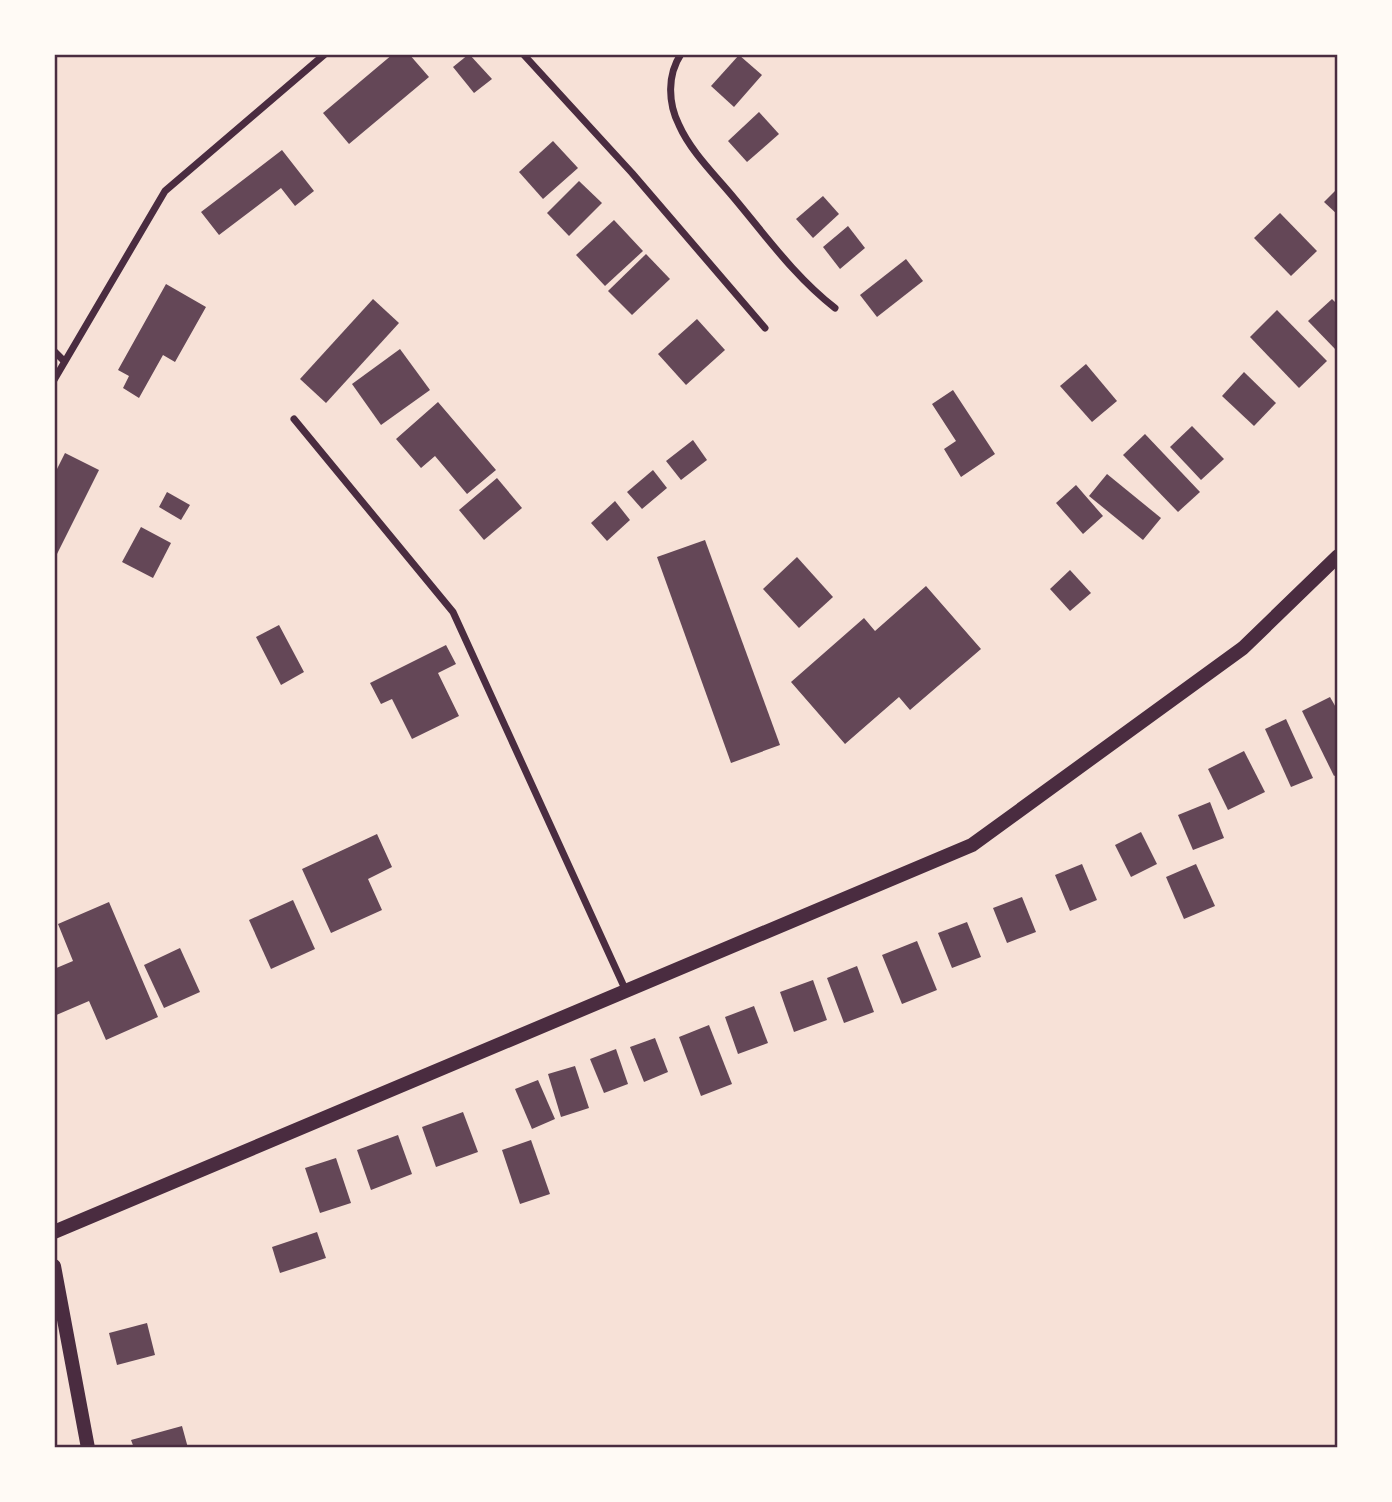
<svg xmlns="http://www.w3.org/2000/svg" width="1392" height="1502" font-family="'Alegreya Sans',sans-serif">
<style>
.building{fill:#644757}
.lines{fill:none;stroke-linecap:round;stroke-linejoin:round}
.minor{stroke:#4a2c40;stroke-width:7}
.secondary{stroke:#4a2c40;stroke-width:14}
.neatline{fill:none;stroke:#4a2c40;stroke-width:2.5}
</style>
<rect width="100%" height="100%" fill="#f7e1d7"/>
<g class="building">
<polygon points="393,54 409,54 429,77 349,144 323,113"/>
<polygon points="469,54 492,79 474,93 453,67"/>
<polygon points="739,55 762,75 734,107 711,86"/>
<polygon points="759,112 779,134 747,162 728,141"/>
<polygon points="553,141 578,168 543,199 519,172"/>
<polygon points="282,150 314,191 295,206 281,188 219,235 201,212"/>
<polygon points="579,181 602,203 569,236 547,213"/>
<polygon points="1338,188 1338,215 1324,202"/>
<polygon points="823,196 839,214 813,238 796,219"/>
<polygon points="1280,213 1317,251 1291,276 1254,238"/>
<polygon points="614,220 643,251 605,286 576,255"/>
<polygon points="848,226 865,248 840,269 823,247"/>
<polygon points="646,254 670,279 632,315 608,291"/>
<polygon points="906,259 923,281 877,317 860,295"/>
<polygon points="166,284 206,307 175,362 163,355 139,398 123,388 129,376 118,370"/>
<polygon points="373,299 399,323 326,403 300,379"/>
<polygon points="1332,299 1338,305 1336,350 1308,321"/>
<polygon points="1277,310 1327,361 1299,388 1250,337"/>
<polygon points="697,319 725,350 686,385 658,354"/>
<polygon points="400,349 430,390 381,425 352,384"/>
<polygon points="1086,364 1117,401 1092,422 1060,386"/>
<polygon points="1244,372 1276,403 1254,426 1222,396"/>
<polygon points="953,390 995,454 961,477 944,449 956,441 932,404"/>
<polygon points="438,402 496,470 467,494 435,456 421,468 396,439"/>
<polygon points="1192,426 1224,459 1201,480 1170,447"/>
<polygon points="1145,434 1200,492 1178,512 1123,455"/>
<polygon points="693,440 707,460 681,480 666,461"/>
<polygon points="65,453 99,470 57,554 54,552 54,475"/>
<polygon points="653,470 667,488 642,509 627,492"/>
<polygon points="1107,474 1161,518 1143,540 1089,496"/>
<polygon points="497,478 522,508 484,540 459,510"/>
<polygon points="1076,485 1103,516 1083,534 1056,503"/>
<polygon points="167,492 190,505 181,520 159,507"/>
<polygon points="615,501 630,520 607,541 591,523"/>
<polygon points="141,527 171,543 153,578 122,562"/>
<polygon points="705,540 780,745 731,763 657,557"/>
<polygon points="797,557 833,597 799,628 763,589"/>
<polygon points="1070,570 1091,593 1070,611 1050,589"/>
<polygon points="926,586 981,649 910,710 899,697 845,744 791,682 864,618 875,631"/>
<polygon points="279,625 304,672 281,685 256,637"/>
<polygon points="446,645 456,664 438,673 459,716 412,739 392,699 381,704 370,683"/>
<polygon points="1330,697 1338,711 1338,774 1334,776 1302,711"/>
<polygon points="1286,719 1313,778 1291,787 1265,729"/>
<polygon points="1244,751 1265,792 1228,810 1208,769"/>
<polygon points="1210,802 1224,838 1193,850 1178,815"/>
<polygon points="1141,832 1157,864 1131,877 1115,845"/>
<polygon points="377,834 392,867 368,879 382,910 331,933 302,869"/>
<polygon points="1082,864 1097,900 1070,911 1055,875"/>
<polygon points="1196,864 1215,906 1184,919 1166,877"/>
<polygon points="1022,897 1036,932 1007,943 993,908"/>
<polygon points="293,900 315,949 271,969 249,920"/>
<polygon points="109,902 158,1017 106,1040 89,1001 54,1016 54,969 73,961 58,924"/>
<polygon points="967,922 981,957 952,968 938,933"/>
<polygon points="917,941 937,990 902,1004 882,955"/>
<polygon points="180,948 200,992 164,1008 144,965"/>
<polygon points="857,966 874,1012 844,1023 827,978"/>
<polygon points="813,980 827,1020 794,1032 780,992"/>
<polygon points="754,1006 768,1043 738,1054 725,1017"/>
<polygon points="709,1025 732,1084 701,1096 679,1037"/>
<polygon points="655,1038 668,1072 644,1082 630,1047"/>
<polygon points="616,1049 628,1084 604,1093 590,1059"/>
<polygon points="575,1066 589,1108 561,1117 548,1074"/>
<polygon points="538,1080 555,1119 532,1129 515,1089"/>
<polygon points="463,1112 478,1152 436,1167 422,1127"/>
<polygon points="398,1135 412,1174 371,1190 357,1150"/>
<polygon points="531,1140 550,1194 520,1204 502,1150"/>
<polygon points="336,1158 351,1203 320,1213 305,1168"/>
<polygon points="317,1232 326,1258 280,1273 272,1247"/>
<polygon points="147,1323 155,1355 117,1365 109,1333"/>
<polygon points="182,1426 188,1448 134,1448 131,1440"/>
</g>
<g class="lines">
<g class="minor">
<polyline points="523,54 632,173 765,328"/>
<path d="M681 54C667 75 668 103 679 125 691 152 715 175 734 198 766 236 795 277 835 308"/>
<polyline points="54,351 64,361"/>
<polyline points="54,380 165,191 325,54"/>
<polyline points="294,419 453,612 626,991"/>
</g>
<g class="secondary">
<polyline points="54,1232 972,845 1243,648 1338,556"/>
<polyline points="54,1266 88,1448"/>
</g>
</g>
<rect width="1392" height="1502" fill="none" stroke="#fffaf5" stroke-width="112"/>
<rect x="56" y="56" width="1280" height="1390" class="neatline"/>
</svg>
